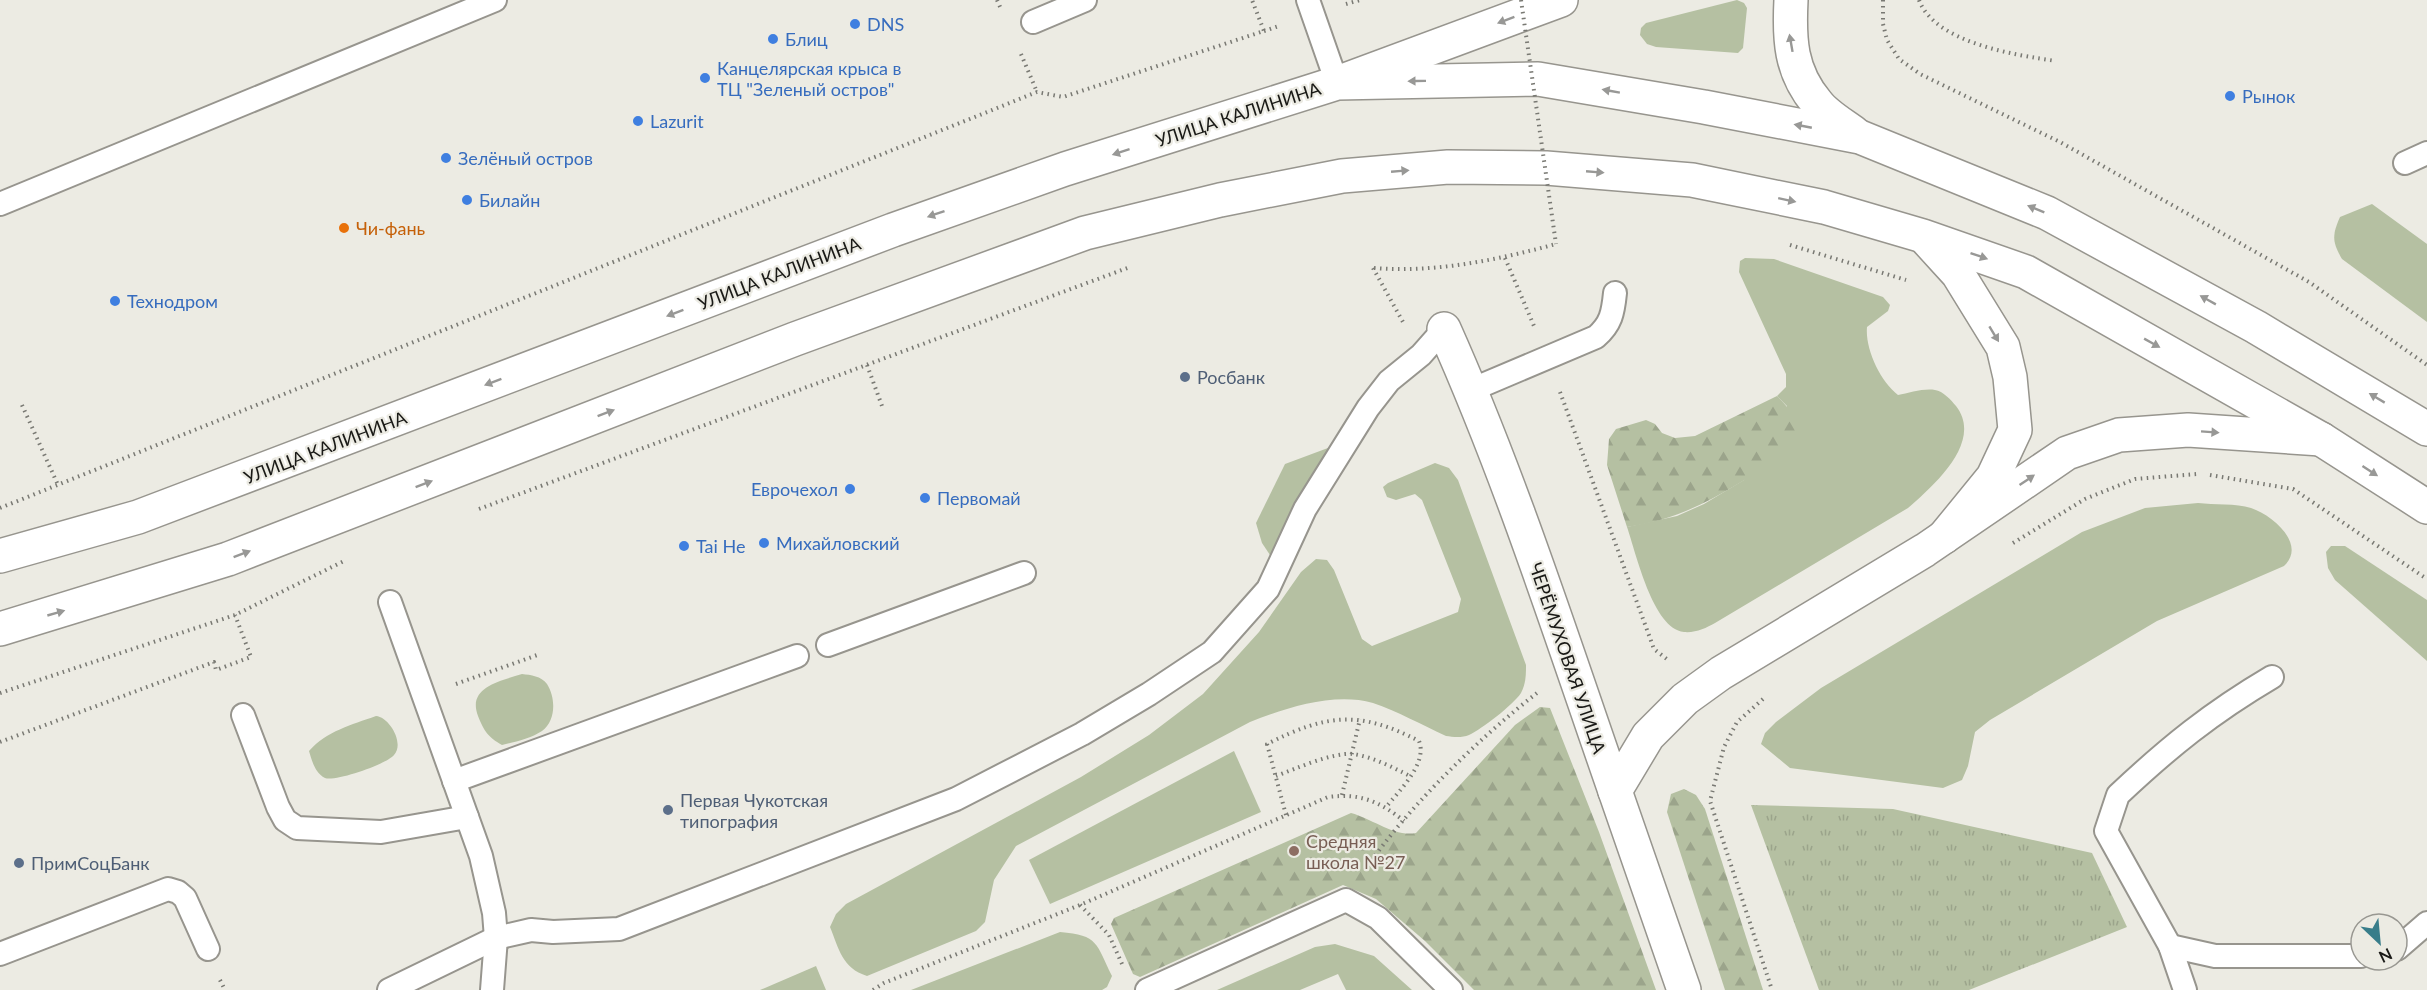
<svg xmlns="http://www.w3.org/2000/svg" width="2427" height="990" font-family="Lato,sans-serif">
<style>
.green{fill:#b5c0a2}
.forest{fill:url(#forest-firs)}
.park{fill:url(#park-tufts)}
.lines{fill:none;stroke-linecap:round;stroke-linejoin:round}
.lane-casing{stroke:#97958e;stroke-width:26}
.street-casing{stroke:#97958e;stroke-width:36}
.secondary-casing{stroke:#97958e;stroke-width:36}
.highway-casing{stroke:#97958e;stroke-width:36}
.path{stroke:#797973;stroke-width:4;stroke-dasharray:1.5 4.5;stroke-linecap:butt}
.lane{stroke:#fff;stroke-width:22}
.street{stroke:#fff;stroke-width:33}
.secondary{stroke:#fff;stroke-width:33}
.highway{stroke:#fff;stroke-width:33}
.path-bridge{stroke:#797973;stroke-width:4;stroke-dasharray:1.5 4.5;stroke-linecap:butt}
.oneway{fill:#989896}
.shop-dot{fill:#3f7fe0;stroke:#ecebe3;stroke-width:2}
.food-dot{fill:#e8710a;stroke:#ecebe3;stroke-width:2}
.service-dot{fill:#5c6f8a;stroke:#ecebe3;stroke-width:2}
.education-dot{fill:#8d6e63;stroke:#ecebe3;stroke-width:2}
.labels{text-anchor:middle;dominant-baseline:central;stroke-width:4.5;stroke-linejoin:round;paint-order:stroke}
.shop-label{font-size:18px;fill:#366cbe;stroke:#ecebe3;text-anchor:start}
.street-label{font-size:18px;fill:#191916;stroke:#ecebe3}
.food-label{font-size:18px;fill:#c56008;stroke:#ecebe3;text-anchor:start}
.service-label{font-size:18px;fill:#4e5e75;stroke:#ecebe3;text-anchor:start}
.education-label{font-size:18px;fill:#785e54;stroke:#ecebe3;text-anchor:start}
</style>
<defs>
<pattern id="forest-firs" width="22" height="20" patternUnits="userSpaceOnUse" patternTransform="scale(1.5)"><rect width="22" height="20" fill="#b5c0a2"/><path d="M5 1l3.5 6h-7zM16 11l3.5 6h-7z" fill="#9ba48b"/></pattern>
<pattern id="park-tufts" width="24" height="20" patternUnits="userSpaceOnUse" patternTransform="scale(1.5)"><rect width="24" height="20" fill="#b5c0a2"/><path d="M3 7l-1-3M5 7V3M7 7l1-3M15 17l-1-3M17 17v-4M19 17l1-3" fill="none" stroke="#9ba48b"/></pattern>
</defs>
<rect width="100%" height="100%" fill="#ecebe3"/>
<g class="green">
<polygon points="1737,0 1744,3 1747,8 1743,48 1738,53 1656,47 1647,44 1640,35 1641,28 1646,23"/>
<path d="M2372 204 2427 244V322L2342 259C2332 242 2332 235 2340 217Z"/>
<path d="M1745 258 1774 259 1883 297 1890 305 1888 311 1867 327C1865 349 1880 381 1898 395 1909 393 1924 388 1935 390 1943 391 1951 400 1956 406 1984 442 1933 486 1908 508L1715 623C1706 628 1696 633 1684 632 1653 629 1636 553 1627 527L1677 516 1704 504 1744 480 1787 406 1777 396 1786 387V374L1739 272 1740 261Z"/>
<polygon points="1336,445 1270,555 1262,543 1256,523 1285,464"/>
<path d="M1435 463 1449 468 1458 480 1526 665C1526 674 1526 684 1521 693 1513 705 1482 729 1469 735 1462 738 1453 737 1446 736 1422 725 1397 711 1373 703 1333 692 1286 708 1250 722L1016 846 994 880 985 922 976 931 867 976C842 968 839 949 830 927L836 914 846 904 1081 777 1149 735 1203 694 1259 632 1301 572 1316 559 1327 560 1334 570 1362 639 1372 646 1458 612 1461 599 1422 500 1415 494 1396 500 1387 497 1383 487 1388 483Z"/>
<path d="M2198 503C2214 505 2236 503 2251 508 2273 515 2307 545 2284 566L2157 621 1990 720 1975 732 1968 766 1962 780 1943 788 1790 768 1761 744 1765 733 1776 722 1821 688 2082 532 2145 508Z"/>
<polygon points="2331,546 2345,546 2427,600 2427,661 2335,580 2328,568 2326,552"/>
<path d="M522 674C531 675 541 676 547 684 556 698 556 721 542 731 530 739 514 742 502 745 488 737 484 731 478 716 467 687 500 681 522 674Z"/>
<path d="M376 716C389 717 405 743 394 755 387 764 335 782 325 778 315 773 312 761 309 751 327 731 351 725 376 716Z"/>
<polygon points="1234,751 1261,812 1050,904 1029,860"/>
<path d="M1060 932C1099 935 1096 944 1112 976L1107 987 1102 990H911Z"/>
<polygon points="1335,944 1374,956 1412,990 1346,990 1338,974 1300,990 1217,990 1315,947"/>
<polygon points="816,966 826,990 760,990"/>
</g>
<g class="forest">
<path d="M1777 396C1797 416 1802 429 1787 454 1733 486 1692 518 1627 527L1607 465 1609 439 1616 429 1646 420 1655 424 1662 433 1675 438 1695 436Z"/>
<path d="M1540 707 1550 708 1599 832 1656 990H1474L1425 941 1376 899 1343 885 1140 977 1133 974 1111 924 1114 918 1351 813C1373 819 1394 837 1416 833L1515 725Z"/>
<polygon points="1684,789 1696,795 1705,809 1763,990 1725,990 1667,812 1671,794"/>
</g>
<polygon class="park" points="1751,805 1893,809 2092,853 2127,927 1969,990 1819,990"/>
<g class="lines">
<g class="lane-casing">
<g id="lane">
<polyline points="1308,0 1337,83"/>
<polyline points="1033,22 1085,0"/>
<polyline points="2405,163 2427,153"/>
<polyline points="0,204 495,0"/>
<path d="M1471 390 1596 337C1611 324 1613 313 1615 293"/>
<polyline points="390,602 481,856 494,913 496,938 531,930 553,932 619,929 956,799 1082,734 1149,694 1212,652 1268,589 1305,509 1368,408 1389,381 1421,355 1444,329"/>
<polyline points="828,645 1024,573"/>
<polyline points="243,715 278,807 285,820 297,828 381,832 467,817"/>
<polyline points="454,781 797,656"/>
<polyline points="2170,946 2215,956 2361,956"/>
<polyline points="2397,949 2427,923"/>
<polyline points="0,954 168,889 178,892 185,898 208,949"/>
<polyline points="389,990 496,938"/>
<polyline points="492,990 496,938"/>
<polyline points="1147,990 1346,900 1378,918 1451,990"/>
<path d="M2185 990 2170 946 2106 831 2118 795C2169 747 2211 713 2272 677"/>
</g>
</g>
<g class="street-casing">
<path id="street" d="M1444 329C1511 479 1561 636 1615 791"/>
</g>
<g class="secondary-casing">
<g id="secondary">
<polyline points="1340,82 1561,0"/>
<polyline points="1684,990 1615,791 1648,736 1685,699 1721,673 1925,550 2067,453 2119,435 2188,430 2321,439"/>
</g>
</g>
<g class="highway-casing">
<g id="highway">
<path d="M1791 0C1789 39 1790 71 1817 103 1826 115 1842 124 1854 133"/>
<polyline points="1927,240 1958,274 2003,347 2010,377 2015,430 1993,477 1944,537"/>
<polyline points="0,556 138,517 893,230 1065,169 1337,83 1538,79 1704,107 1860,137 2047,213 2256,327 2427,429"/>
<polyline points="0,629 228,559 795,339 1085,233 1220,200 1342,176 1448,167 1546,168 1692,180 1824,207 1923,236 2026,272 2321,439 2427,507"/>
</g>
</g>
<g class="path">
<polyline points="997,0 1001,9"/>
<polyline points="1883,0 1883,24 1887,40 1899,59 1920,74 2060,142 2309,282 2427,365"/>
<path d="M1919 0C1935 43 2015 55 2056 61"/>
<polyline points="1346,4 1360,0"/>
<polyline points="1264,31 1279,26"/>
<polyline points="1021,54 1037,92"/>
<polyline points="1790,245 1906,280"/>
<polyline points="1505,258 1534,326"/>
<polyline points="1373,268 1403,322"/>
<path d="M1374 268C1435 273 1497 260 1556 244"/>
<polyline points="867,365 882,406"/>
<polyline points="1560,392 1654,649 1668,660"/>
<polyline points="22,405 58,485"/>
<polyline points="2210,475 2293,489 2427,579"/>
<polyline points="0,508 1037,92 1063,97 1264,31 1252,0"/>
<polyline points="479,509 1130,267"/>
<polyline points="2013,543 2085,499 2135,479 2197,474"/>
<polyline points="456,684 540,654"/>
<polyline points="0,693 235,615 346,560"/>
<polyline points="1763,699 1737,722 1724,747 1710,801 1772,990"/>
<polyline points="0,742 214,662 216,670 251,657 235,615"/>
<path d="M1276 776C1295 769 1333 752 1353 754 1373 757 1392 767 1410 776"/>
<polyline points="1342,795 1360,719"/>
<path d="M1286 815 1267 744C1327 714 1359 710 1419 741 1428 763 1399 791 1386 807"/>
<path d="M1365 870C1406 809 1479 738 1537 693"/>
<polyline points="1080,905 1109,935 1122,964"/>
<polyline points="220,980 225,990"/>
<path d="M873 990 884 983 1080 905 1328 797C1360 793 1379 801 1404 821"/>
</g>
<use href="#lane" class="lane"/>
<use href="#street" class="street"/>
<use href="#secondary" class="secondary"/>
<use href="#highway" class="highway"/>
<polyline class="path-bridge" points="1521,0 1556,244"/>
</g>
<defs><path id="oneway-solid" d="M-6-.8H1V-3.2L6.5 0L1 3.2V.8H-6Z" transform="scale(1.5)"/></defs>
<g class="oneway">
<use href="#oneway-solid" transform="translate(1506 20) rotate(159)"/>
<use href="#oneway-solid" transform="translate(1791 43) rotate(-100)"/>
<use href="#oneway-solid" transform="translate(1417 81) rotate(179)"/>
<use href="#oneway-solid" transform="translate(1611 91) rotate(-170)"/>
<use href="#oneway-solid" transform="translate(1803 126) rotate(-169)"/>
<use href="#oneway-solid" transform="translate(1121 152) rotate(162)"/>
<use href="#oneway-solid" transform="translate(1400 171) rotate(-5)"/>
<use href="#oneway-solid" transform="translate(1595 172) rotate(5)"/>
<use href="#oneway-solid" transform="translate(1787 200) rotate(12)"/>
<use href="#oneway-solid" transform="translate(2036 209) rotate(-158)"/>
<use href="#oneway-solid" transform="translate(936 214) rotate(161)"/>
<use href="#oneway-solid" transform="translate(1979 256) rotate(19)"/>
<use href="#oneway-solid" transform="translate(2208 300) rotate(-151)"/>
<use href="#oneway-solid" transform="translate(675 313) rotate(159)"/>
<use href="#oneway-solid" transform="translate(1994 334) rotate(59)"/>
<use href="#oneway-solid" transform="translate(2152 343) rotate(29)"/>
<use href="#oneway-solid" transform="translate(493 382) rotate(159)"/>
<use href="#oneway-solid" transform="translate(2377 398) rotate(-149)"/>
<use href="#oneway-solid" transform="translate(606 413) rotate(-21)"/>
<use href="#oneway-solid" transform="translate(2210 432) rotate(4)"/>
<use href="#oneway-solid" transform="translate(2370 471) rotate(33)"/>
<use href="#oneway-solid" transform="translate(2027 480) rotate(-34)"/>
<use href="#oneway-solid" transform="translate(424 484) rotate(-21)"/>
<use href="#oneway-solid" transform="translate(242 554) rotate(-21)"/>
<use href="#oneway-solid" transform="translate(56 613) rotate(-16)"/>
</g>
<g class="shop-dot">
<circle cx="855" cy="24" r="6"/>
<circle cx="773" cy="39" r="6"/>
<circle cx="705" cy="78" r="6"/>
<circle cx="2230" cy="96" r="6"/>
<circle cx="638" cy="121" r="6"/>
<circle cx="446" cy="158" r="6"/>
<circle cx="467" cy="200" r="6"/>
<circle cx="115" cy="301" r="6"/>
<circle cx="850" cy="489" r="6"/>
<circle cx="925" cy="498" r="6"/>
<circle cx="764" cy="543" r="6"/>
<circle cx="684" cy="546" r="6"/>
</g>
<circle class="food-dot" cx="344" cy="228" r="6"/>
<g class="service-dot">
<circle cx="1185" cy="377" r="6"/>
<circle cx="668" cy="810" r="6"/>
<circle cx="19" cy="863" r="6"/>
</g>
<circle class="education-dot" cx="1294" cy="851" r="6"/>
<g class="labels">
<g class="shop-label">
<text x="867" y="24">DNS</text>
<text x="785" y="39">Блиц</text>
<text x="717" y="68">Канцелярская крыса в<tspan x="717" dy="21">ТЦ "Зеленый остров"</tspan></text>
<text x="2242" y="96">Рынок</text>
<text x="650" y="121">Lazurit</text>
<text x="458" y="158">Зелёный остров</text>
<text x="479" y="200">Билайн</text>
<text x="127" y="301">Технодром</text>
<text x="838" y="489" text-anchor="end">Еврочехол</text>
<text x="937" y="498">Первомай</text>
<text x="776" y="543">Михайловский</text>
<text x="696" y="546">Tai He</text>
</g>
<g class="street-label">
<text transform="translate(1238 114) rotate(-18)">УЛИЦА КАЛИНИНА</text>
<text transform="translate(779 273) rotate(-21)">УЛИЦА КАЛИНИНА</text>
<text transform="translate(325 447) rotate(-21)">УЛИЦА КАЛИНИНА</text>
<text transform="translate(1568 658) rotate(71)">ЧЕРЁМУХОВАЯ УЛИЦА</text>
</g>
<g class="food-label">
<text x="356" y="228">Чи-фань</text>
</g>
<g class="service-label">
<text x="1197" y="377">Росбанк</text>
<text x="680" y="800">Первая Чукотская<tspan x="680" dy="21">типография</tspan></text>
<text x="31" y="863">ПримСоцБанк</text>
</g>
<g class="education-label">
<text x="1306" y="841">Средняя<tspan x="1306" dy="21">школа №27</tspan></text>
</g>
</g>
<g transform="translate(2379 942) rotate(154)"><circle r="28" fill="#ecebe3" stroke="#989791" stroke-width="1.5"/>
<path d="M0-4.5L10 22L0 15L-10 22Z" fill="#387d8a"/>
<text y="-9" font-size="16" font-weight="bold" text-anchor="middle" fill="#191916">N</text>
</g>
</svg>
